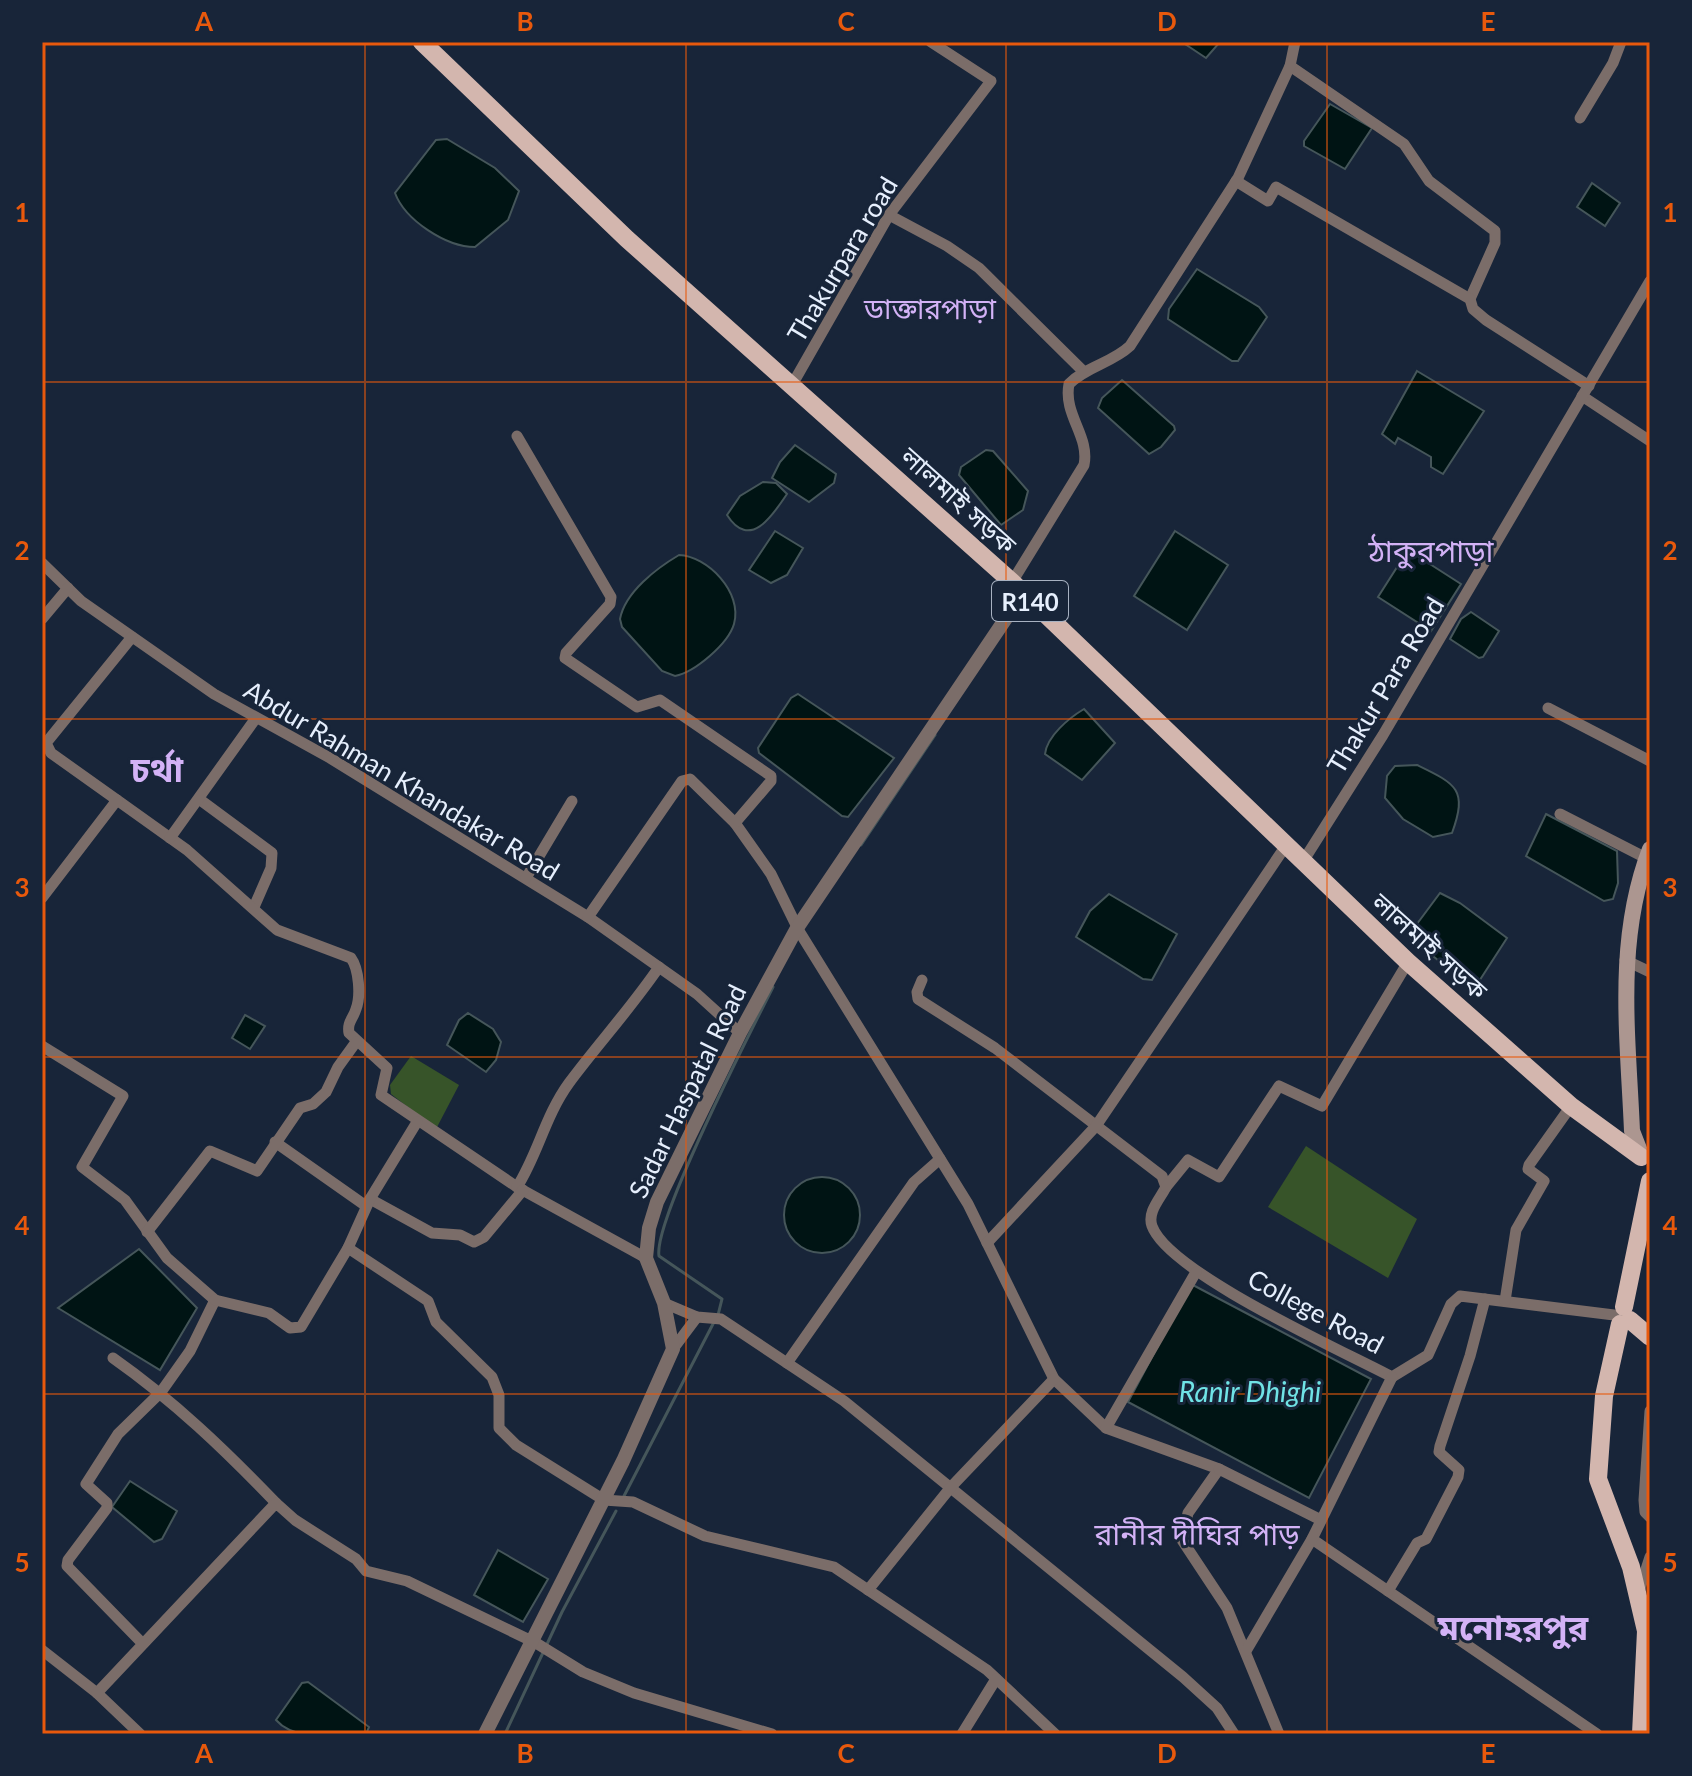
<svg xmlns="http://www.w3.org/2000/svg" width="1692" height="1776" font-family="Lato,'Noto Sans Bengali',sans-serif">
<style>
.green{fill:#375429}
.water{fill:#001414;stroke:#45565a;stroke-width:2}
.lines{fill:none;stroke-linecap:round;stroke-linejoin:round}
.stream{stroke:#45565a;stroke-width:3}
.minor{stroke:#7b6d69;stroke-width:11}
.tertiary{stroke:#7b6d69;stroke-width:14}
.secondary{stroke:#ac9690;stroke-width:16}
.primary{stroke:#d3b6ae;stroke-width:18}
.grid{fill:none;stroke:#e8590c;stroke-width:2;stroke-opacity:0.55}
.labels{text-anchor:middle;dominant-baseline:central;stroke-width:6;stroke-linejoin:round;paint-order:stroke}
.shield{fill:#182539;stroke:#a8b2c2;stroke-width:2}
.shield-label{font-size:24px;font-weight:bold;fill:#e6effd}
.street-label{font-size:26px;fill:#e6effd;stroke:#182539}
.neighbourhood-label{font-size:28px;fill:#d3b2f6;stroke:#182539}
.water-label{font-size:28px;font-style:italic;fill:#70e3e6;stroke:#182539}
.quarter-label{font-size:30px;fill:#d3b2f6;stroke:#182539}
.district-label{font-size:34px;font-weight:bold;fill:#d3b2f6;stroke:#182539}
.neatline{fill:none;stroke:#e8590c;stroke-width:3}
.grid-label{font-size:26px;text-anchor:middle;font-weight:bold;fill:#e8590c}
</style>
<rect width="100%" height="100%" fill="#182539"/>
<g class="green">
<polygon points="411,1056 459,1085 436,1129 391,1094 390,1085"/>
<polygon points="1306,1146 1417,1219 1388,1278 1268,1207"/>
</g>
<g class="water">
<polygon points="1182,42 1220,42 1206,58"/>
<polygon points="1330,104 1372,128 1345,169 1304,146 1304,141"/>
<path d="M447 139 495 168 519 191 508 220 475 247C446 247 405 220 395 193L436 140Z"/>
<polygon points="1592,183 1620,203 1605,226 1577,207"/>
<polygon points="1197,269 1259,307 1267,317 1238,361 1232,361 1168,319 1169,309"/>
<polygon points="1417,371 1484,411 1443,474 1431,467 1431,457 1398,438 1395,444 1382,434"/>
<polygon points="1122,380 1174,426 1175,430 1161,447 1149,454 1098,408 1102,398"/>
<polygon points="795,445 836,474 834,483 809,502 772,478 780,462"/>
<polygon points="986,450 993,451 1028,491 1023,510 1001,525 959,475 961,467"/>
<path d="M763 482 776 483 787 494C773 515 750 551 727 515L740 496Z"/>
<polygon points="775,531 803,548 787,575 771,583 749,570"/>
<polygon points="1175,531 1228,565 1187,630 1134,596"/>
<polygon points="1408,550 1461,584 1431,631 1378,597"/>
<path d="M679 555C707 556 743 592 734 624 728 644 695 672 675 676L662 671 622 627 620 619C625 592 657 568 679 555Z"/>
<polygon points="1471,612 1499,631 1483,657 1479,658 1450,639 1461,619"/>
<polygon points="798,694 894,758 848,817 842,816 759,753 758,748 791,698"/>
<path d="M1084 709 1115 743 1082 780 1045 754C1047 736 1069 718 1084 709Z"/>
<path d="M1417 765C1456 784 1468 789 1452 833L1433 837 1403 819 1385 798 1387 776 1395 766Z"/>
<polygon points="1546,814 1617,851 1618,883 1613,899 1604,901 1526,856"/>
<polygon points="1440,893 1460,903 1507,938 1474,989 1408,936"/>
<polygon points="1109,894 1177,934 1152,980 1143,979 1076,937 1090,911"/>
<polygon points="468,1013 493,1029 501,1042 496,1060 486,1072 447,1045 459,1020"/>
<polygon points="245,1015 265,1026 250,1049 232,1038"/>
<circle cx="822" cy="1215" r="38"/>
<polygon points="139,1249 197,1308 160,1370 58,1308"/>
<polygon points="1191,1284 1371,1379 1309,1498 1128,1402"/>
<polygon points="130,1481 177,1511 162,1539 154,1542 112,1507"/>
<polygon points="498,1550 548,1579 523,1622 474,1595"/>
<path d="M308 1682 369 1727 366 1734C337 1734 296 1743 276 1720L302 1683Z"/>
</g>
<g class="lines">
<g class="stream">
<polyline points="861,845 935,735"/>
<path d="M718 1315 722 1299 659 1256C653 1221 752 1029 773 987"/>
<polyline points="624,1496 714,1322"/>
<polyline points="505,1734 562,1612 616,1511"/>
</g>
<g class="minor">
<polyline points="1290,66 1404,144 1429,181 1495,231 1495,243 1470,299"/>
<polyline points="1580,118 1613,63 1621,42"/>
<polyline points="1236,181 1268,201 1276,187 1470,299 1473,309 1486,320 1589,386"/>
<polyline points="889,215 947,246 979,268 1082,370"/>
<polyline points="792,385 889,215 991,81 931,42"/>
<polyline points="1582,396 1650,441"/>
<polyline points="517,436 611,597 610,604 566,653 565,658 637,707 660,700 771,776 771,781 735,823 771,874 799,931 968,1204 1054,1379 1106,1428 1219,1469 1188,1513 1182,1540 1227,1608 1279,1734"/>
<polyline points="42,563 81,601 214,694 330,758 588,917 697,994 740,1033"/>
<path d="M1012 582 1084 465C1090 436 1063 415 1069 384 1087 366 1112 363 1130 346L1238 178 1290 66 1295 42"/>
<polyline points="42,619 68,588"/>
<polyline points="1548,708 1650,761"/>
<polyline points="199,799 272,853 271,868 254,907"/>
<path d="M117 800 187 850 277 930 351 958C359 969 361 996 356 1009 353 1019 347 1022 349 1033L387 1068 381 1095 517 1187 646 1258"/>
<polyline points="1560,814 1646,858"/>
<polyline points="170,838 256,718"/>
<polyline points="1302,863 1383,735 1650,281"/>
<polyline points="526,878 572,801"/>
<polyline points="42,898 117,800 51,753 46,743 132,637"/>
<polyline points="588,917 682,781 690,779 735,823"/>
<polyline points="1625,960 1650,972"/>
<path d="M922 980 917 992 918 999 995 1048 1162 1176 1166 1187C1160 1199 1147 1212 1152 1226 1169 1273 1343 1351 1392 1377L1428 1355 1451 1304 1460 1296 1614 1315"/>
<polyline points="42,1046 123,1096 82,1167 125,1200 167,1258 215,1300 190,1351 161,1392 118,1434 86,1484 107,1503 107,1508 68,1560 67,1566 142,1643"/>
<polyline points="275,1142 366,1206"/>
<path d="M517 1187C538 1154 545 1116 569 1083 598 1044 631 1008 659 967"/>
<polyline points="1166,1187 1188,1160 1219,1177 1279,1086 1322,1106 1408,962"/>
<polyline points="370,1199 432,1233 460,1235 474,1242 484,1237 523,1190"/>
<polyline points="147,1232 210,1151 257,1171 300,1108 313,1104 326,1092 338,1067 356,1042"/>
<polyline points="987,1243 1096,1126 1285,847"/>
<polyline points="348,1248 428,1301 436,1322 492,1377 499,1395 499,1428 516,1445 604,1500 633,1502 705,1536 834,1567 987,1670 1055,1734"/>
<polyline points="215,1300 269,1313 290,1328 301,1327 348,1248 370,1199 417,1122"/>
<polyline points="1505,1301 1516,1230 1544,1181 1528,1169 1529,1165 1571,1106"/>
<polyline points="664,1303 697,1317 721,1319 844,1401 1183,1677 1217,1708 1234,1734"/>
<polyline points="673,1349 697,1317"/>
<path d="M113 1358C174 1401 225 1450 276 1503"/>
<polyline points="787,1363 914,1182 940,1159"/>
<polyline points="1650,1411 1644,1500 1645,1512 1650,1517"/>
<polyline points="1106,1428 1196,1272"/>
<polyline points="1219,1469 1321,1520"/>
<polyline points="1312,1539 1597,1734"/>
<polyline points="868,1590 951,1487 1054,1379"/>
<polyline points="1388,1591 1417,1543 1426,1539 1458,1477 1459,1470 1439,1452 1440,1446 1470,1356 1485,1299"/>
<polyline points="1639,1591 1650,1557"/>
<polyline points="42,1650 97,1693 276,1503 295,1520 356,1559 366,1571 407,1581 536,1643 583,1672 634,1693 772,1734"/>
<polyline points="1246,1651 1312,1539 1392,1377"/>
<polyline points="97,1693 140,1734"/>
<polyline points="962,1734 996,1679"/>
</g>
<polyline class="tertiary" points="485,1734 623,1461 673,1349 664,1303 646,1258 649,1228 657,1202 740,1033 797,928 1023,593"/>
<path class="secondary" d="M1641 1154 1632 1131C1628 1035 1615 940 1650 849"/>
<g class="primary">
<polyline points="422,42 627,239 1012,582 1408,962 1571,1106 1641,1157"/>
<polyline points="1624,1307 1650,1181"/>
<polyline points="1630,1320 1650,1337"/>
<polyline points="1620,1324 1604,1396 1598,1479 1631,1567 1646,1631 1641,1734"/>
</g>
</g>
<path class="grid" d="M365 42V1734M686 42V1734M1006 42V1734M1327 42V1734M42 382H1650M42 719H1650M42 1057H1650M42 1394H1650"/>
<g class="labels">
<rect class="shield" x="992" y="581" width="76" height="40" rx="6"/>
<g class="shield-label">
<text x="1030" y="601">R140</text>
</g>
<g class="street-label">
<text transform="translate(842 259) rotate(-59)">Thakurpara road</text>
<text transform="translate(959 500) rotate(42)">লালমাই সড়ক</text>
<text transform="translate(1385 685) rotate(-59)">Thakur Para Road</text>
<text transform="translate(402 780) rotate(31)">Abdur Rahman Khandakar Road</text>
<text transform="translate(1430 946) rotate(42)">লালমাই সড়ক</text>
<text transform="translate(687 1091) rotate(-64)">Sadar Haspatal Road</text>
<text transform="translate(1316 1311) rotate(28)">College Road</text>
</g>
<g class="neighbourhood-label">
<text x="930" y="308">ডাক্তারপাড়া</text>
</g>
<g class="water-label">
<text x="1250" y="1391">Ranir Dhighi</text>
</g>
<g class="quarter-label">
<text x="1431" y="550">ঠাকুরপাড়া</text>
<text x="1197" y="1533">রানীর দীঘির পাড়</text>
</g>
<g class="district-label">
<text x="157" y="768">চর্থা</text>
<text x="1513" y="1626">মনোহরপুর</text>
</g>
</g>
<rect width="1692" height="1776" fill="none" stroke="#182539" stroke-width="88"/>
<rect x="44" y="44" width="1604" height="1688" class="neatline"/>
<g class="grid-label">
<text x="204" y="31">A</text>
<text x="525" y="31">B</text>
<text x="846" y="31">C</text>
<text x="1167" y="31">D</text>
<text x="1488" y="31">E</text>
<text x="22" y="222">1</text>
<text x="1670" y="222">1</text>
<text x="22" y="560">2</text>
<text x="1670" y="560">2</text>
<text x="22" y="897">3</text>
<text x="1670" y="897">3</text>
<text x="22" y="1235">4</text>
<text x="1670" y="1235">4</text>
<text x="22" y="1572">5</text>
<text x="1670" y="1572">5</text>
<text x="204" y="1763">A</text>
<text x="525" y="1763">B</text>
<text x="846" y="1763">C</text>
<text x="1167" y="1763">D</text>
<text x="1488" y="1763">E</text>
</g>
</svg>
